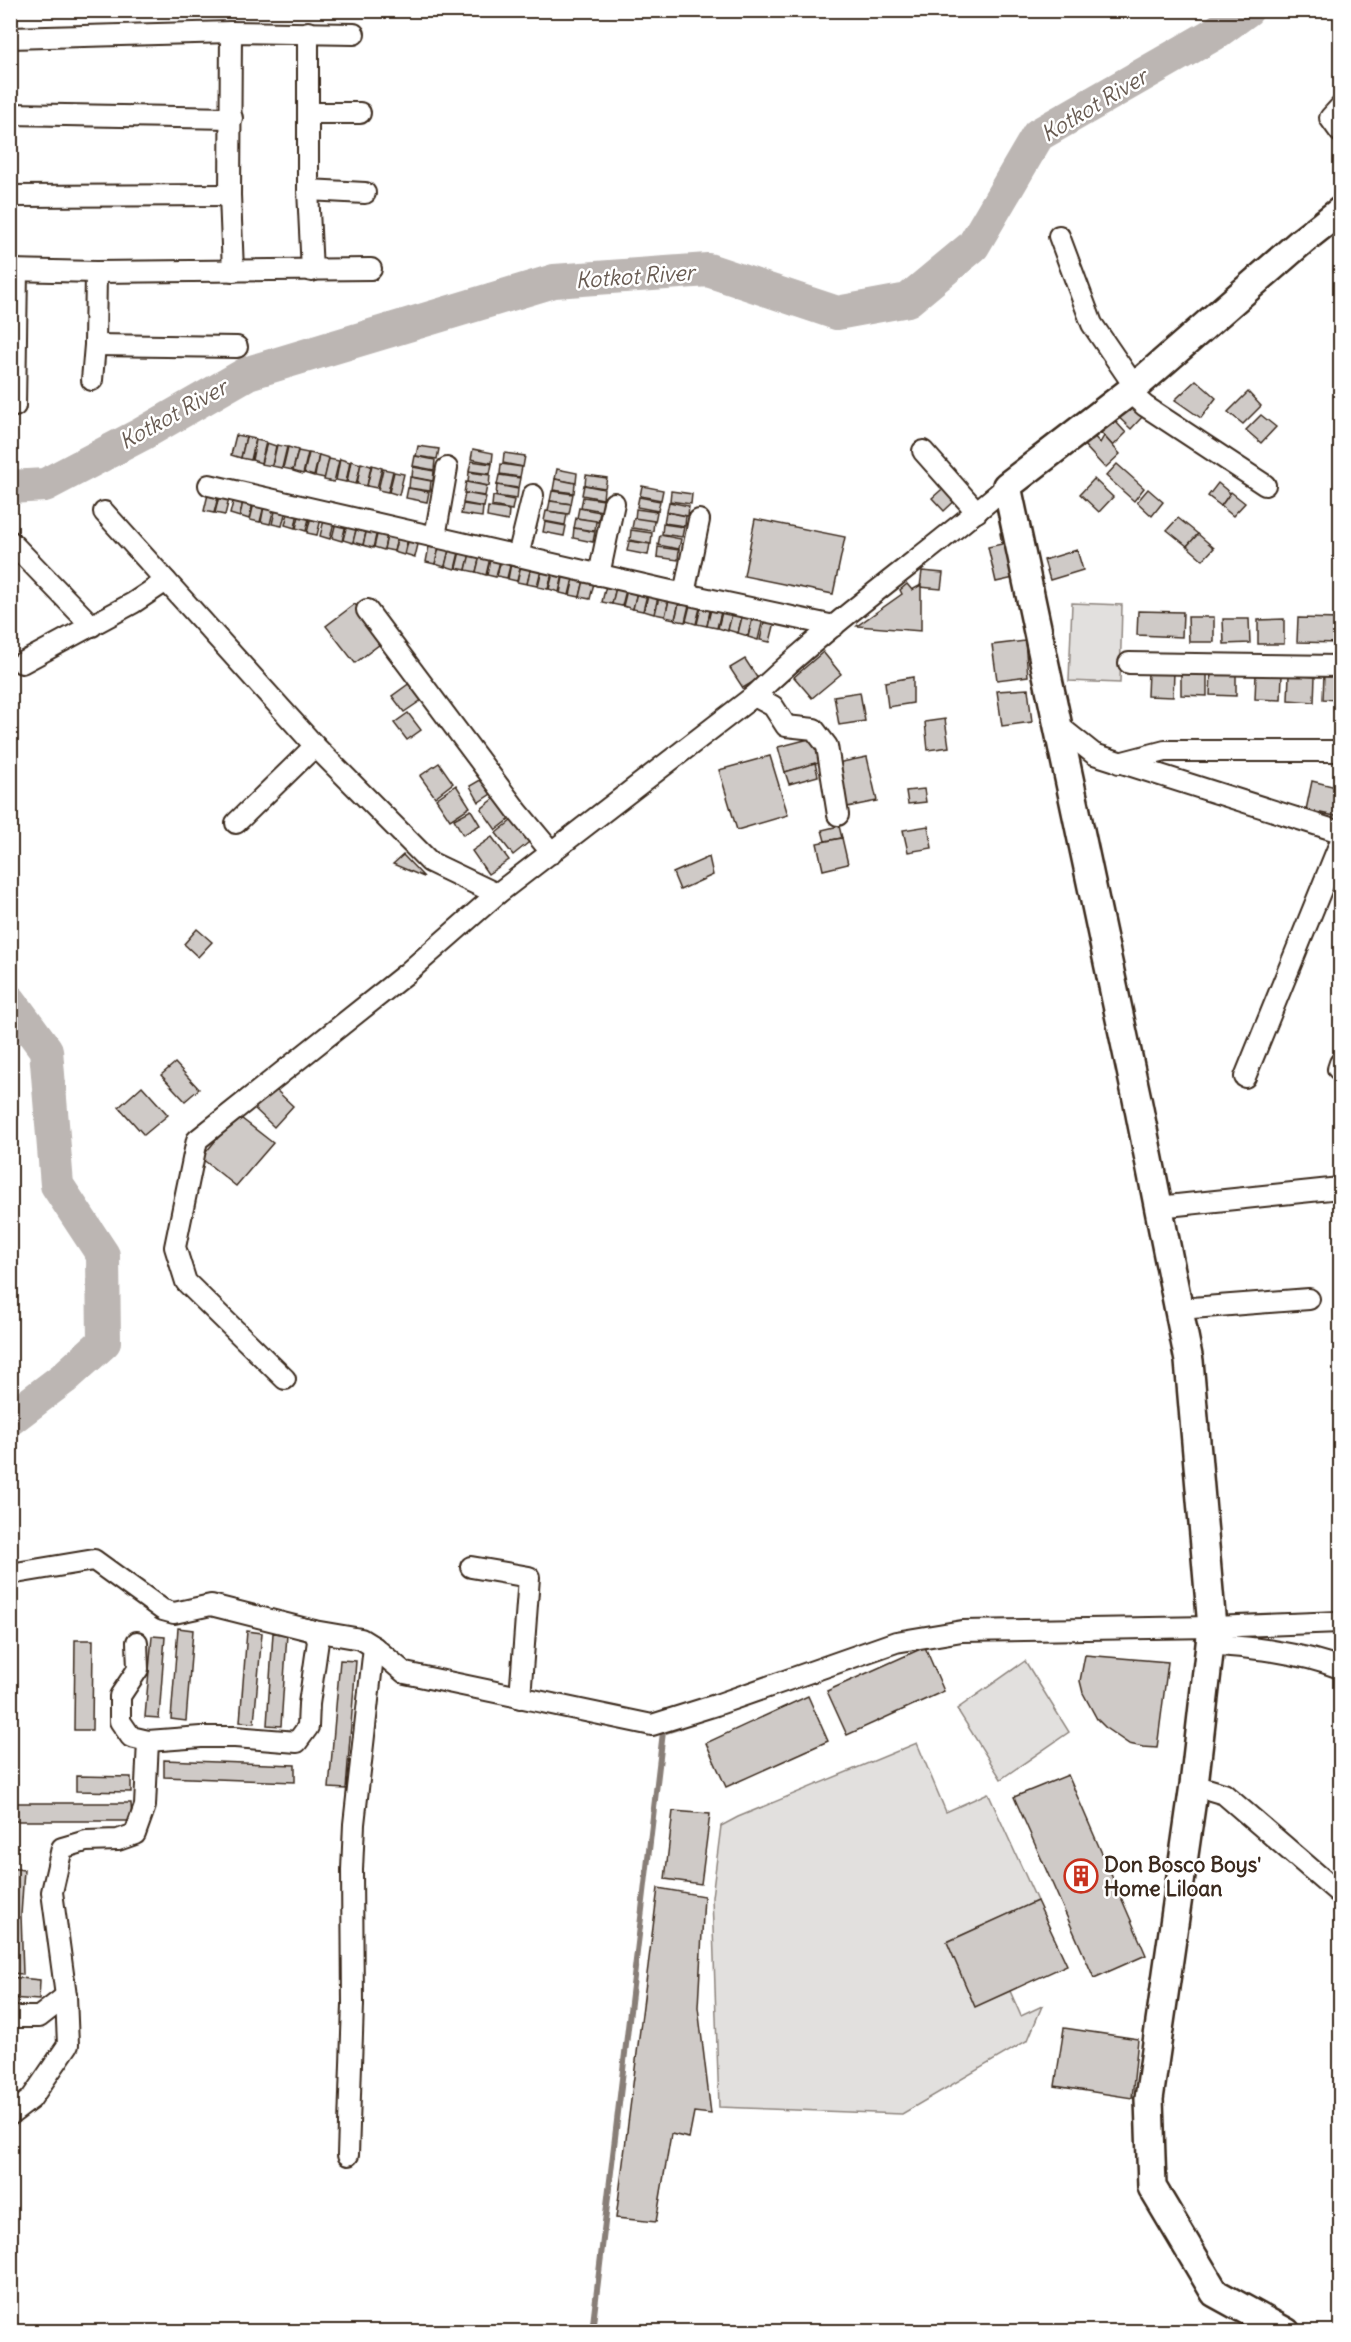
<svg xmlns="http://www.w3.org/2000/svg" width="1351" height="2342" font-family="Delius,sans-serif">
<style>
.green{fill:#e2e0de;stroke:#8e857e;stroke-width:1.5}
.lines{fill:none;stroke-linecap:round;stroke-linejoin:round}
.stream{stroke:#887e77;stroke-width:6}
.river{stroke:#bcb6b3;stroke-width:34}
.building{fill:#cfcac7;stroke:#3b2a1e;stroke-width:1.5}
.street-casing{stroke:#3b2a1e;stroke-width:24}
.secondary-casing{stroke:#3b2a1e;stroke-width:32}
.street{stroke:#fff;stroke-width:20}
.secondary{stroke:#fff;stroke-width:27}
.labels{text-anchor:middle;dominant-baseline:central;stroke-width:5;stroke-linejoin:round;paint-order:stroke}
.poi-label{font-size:21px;font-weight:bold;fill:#3b2a1e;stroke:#fff;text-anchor:start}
.water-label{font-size:22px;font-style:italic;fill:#685b52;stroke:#fff}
</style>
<rect width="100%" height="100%" fill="#fff"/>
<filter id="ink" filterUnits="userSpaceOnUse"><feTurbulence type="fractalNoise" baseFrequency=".0167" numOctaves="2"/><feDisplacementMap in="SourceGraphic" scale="12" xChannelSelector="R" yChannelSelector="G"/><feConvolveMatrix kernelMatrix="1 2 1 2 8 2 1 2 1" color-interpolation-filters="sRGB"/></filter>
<g filter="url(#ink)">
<g class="green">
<polygon points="1072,603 1122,605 1120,683 1069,681"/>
<polygon points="1025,1661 1069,1732 1001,1779 957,1709"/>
<polygon points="917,1743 946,1812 988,1793 1037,1901 947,1942 975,2006 1010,1991 1021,2016 1042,2006 1028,2040 902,2114 719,2107 712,1897 721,1826 738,1817"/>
</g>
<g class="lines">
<polyline class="stream" points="592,2332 663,1732 679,1727"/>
<g class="river">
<polyline points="10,487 45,485 142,434 248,373 554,281 708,270 837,313 908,300 973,246 1038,135 1214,34 1247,10"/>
<polyline points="10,1001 46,1050 57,1185 103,1255 104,1342 64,1378 10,1419"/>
</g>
</g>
<g class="building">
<polygon points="1196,380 1216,398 1201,418 1175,400"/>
<polygon points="1248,392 1261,406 1243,424 1228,412"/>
<polygon points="1126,396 1144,415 1131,429 1112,411"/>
<polygon points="1107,412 1126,433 1113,446 1094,425"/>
<polygon points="1261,415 1276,427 1261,443 1246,430"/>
<polygon points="236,435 246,437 241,458 231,455"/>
<polygon points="1093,435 1100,443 1104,436 1120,454 1105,468 1083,444"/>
<polygon points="246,437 256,439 251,460 241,458"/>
<polygon points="256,440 266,442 261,463 252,460"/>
<polygon points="267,443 276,446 272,466 261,464"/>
<polygon points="277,445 287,447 282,468 272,466"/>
<polygon points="418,446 439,449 437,459 416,456"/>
<polygon points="288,447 298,450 293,470 283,468"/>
<polygon points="473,449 493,453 492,463 471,459"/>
<polygon points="298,451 308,453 303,474 293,471"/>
<polygon points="309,453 319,455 314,476 304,473"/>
<polygon points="504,453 525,456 523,467 503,463"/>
<polygon points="319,455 329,458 325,478 315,476"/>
<polygon points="415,456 435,460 434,470 413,466"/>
<polygon points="329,459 339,461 334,482 324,480"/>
<polygon points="340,459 350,462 346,482 336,480"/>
<polygon points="351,461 361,464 356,484 347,482"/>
<polygon points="471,461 492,464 490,474 469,471"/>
<polygon points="361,463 371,466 367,486 357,484"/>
<polygon points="501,464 522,467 520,477 500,474"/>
<polygon points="1117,464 1144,488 1134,501 1106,476"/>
<polygon points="372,465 382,468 377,488 367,486"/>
<polygon points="413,467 434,471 433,481 412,477"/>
<polygon points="383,469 393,471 388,492 378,490"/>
<polygon points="557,469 577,473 576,483 555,479"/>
<polygon points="394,472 404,474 399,495 389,492"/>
<polygon points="469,472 490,475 489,486 468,482"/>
<polygon points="499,475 520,478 518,488 497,485"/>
<polygon points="586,475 607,478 605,488 585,485"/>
<polygon points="410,477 431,481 430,491 409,488"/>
<polygon points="555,479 575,483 574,493 553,490"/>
<polygon points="1094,479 1113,497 1099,512 1080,494"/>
<polygon points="466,482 487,486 485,496 464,493"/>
<polygon points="949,483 960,496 944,511 932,498"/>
<polygon points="1218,483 1230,493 1221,506 1208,496"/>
<polygon points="497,485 518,489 517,499 496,496"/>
<polygon points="584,485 604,489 603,499 582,495"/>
<polygon points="642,486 663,490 661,500 640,496"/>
<polygon points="408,488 429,492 427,502 406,498"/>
<polygon points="1148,489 1163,502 1152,516 1137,502"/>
<polygon points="209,490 219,493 214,513 204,511"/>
<polygon points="552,491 573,494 571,504 550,501"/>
<polygon points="671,491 692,494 691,504 670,501"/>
<polygon points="220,492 230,495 225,515 215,513"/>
<polygon points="1231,492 1245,503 1233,516 1221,506"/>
<polygon points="465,493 486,497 484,507 463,503"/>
<polygon points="235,494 244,496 240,517 230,514"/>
<polygon points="244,496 254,499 249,519 240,516"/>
<polygon points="493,496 514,500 512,510 492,506"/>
<polygon points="583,497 604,500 602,511 581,507"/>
<polygon points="639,497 660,501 658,511 637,507"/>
<polygon points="255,499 265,502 260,522 250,520"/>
<polygon points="265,501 275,504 270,524 261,522"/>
<polygon points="550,501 571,504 569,514 548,511"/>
<polygon points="669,502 689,506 688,516 667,512"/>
<polygon points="277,503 287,506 282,526 272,524"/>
<polygon points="463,504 483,507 482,517 461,514"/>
<polygon points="290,505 299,507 295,528 285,525"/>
<polygon points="488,507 509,510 508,521 487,517"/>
<polygon points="301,508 311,510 306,531 296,528"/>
<polygon points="579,508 600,512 598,522 577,518"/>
<polygon points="636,509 657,512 655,522 635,519"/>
<polygon points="546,511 567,514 565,525 544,521"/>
<polygon points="312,512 322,515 317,535 307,533"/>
<polygon points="666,512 686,516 685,526 664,523"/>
<polygon points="325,516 335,518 330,539 320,536"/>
<polygon points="337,518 347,520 342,541 332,538"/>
<polygon points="576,518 596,521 595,531 574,528"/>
<polygon points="634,518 654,521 653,531 632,528"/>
<polygon points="1178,518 1198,534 1187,546 1167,530"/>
<polygon points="755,519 845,537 833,594 744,576"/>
<polygon points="348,520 358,522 353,543 343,540"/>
<polygon points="358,522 368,524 363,545 353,542"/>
<polygon points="545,522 566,526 564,536 543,532"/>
<polygon points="663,524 684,527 682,537 662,534"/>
<polygon points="368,525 378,527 373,548 363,545"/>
<polygon points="379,527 388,529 384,550 374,547"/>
<polygon points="389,528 399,531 394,551 384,549"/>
<polygon points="574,528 595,532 593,542 573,538"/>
<polygon points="631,530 652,533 651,544 630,540"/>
<polygon points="1012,530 1023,576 996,582 988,547 1002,544 1000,533"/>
<polygon points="399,532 409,534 404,555 394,552"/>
<polygon points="410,534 420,536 415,557 405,554"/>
<polygon points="1198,534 1214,548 1203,560 1187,546"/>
<polygon points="660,535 681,539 679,549 658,545"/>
<polygon points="430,541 440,544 435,564 426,562"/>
<polygon points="629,541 650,544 648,555 627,551"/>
<polygon points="440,544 450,546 445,567 435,564"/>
<polygon points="450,546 460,548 455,569 445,566"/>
<polygon points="461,547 471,550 466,570 456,568"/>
<polygon points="658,547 679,550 678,560 657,557"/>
<polygon points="471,549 481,552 476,572 466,570"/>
<polygon points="1077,550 1083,570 1050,580 1044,560"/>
<polygon points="481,552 491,554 486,575 476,572"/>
<polygon points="491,554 501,557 496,577 487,575"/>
<polygon points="502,556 512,558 507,578 497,576"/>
<polygon points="512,558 522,561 517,581 508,579"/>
<polygon points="522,561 532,564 527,584 517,582"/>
<polygon points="532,563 542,566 537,586 527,584"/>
<polygon points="543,566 553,569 548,589 538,587"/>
<polygon points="554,569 564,571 559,592 549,589"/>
<polygon points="922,571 943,573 941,589 920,587"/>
<polygon points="564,572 574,575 569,595 560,593"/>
<polygon points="575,574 585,576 580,597 570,595"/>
<polygon points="585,576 595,579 590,599 580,597"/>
<polygon points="607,581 617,584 612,604 602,602"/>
<polygon points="617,583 627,586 622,606 612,604"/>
<polygon points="907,584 912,590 921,585 921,631 857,626 902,594 900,590"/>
<polygon points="628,586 638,588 633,609 623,606"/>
<polygon points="638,588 648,591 643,611 633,609"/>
<polygon points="649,591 659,593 654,614 644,611"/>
<polygon points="660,593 670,596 665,616 655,614"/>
<polygon points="670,596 680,599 675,619 665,617"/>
<polygon points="680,599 690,601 685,622 675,620"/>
<polygon points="691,601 701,604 696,624 686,621"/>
<polygon points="702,603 711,606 707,626 697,624"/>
<polygon points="355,604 384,641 355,663 326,626"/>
<polygon points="712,605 722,608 717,628 707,626"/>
<polygon points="723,608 733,610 728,631 718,628"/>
<polygon points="733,610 743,613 738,633 728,630"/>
<polygon points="1138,611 1183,612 1182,637 1137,635"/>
<polygon points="743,613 753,615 748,636 738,633"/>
<polygon points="753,617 763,619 758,640 748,637"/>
<polygon points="1188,617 1214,617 1214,642 1189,642"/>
<polygon points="1298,618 1340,619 1340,643 1297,642"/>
<polygon points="765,619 775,622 770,642 760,640"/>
<polygon points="1223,619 1249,619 1250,643 1224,644"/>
<polygon points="1284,619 1284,644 1258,644 1258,620"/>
<polygon points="1025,641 1028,676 997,680 992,645"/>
<polygon points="823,652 841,674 812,698 794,677"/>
<polygon points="745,659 758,679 743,688 730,668"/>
<polygon points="1181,670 1207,671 1207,696 1181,695"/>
<polygon points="1148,671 1174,672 1173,697 1147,696"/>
<polygon points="1211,671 1236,671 1236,696 1210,695"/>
<polygon points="1256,674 1282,675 1281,700 1255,699"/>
<polygon points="1324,674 1340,675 1340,700 1323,699"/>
<polygon points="1289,675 1315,677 1314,702 1288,700"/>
<polygon points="913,677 913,703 888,707 885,682"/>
<polygon points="414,680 426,697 404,712 392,696"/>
<polygon points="1028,689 1032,722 1002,726 997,691"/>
<polygon points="860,692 865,721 839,725 834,696"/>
<polygon points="408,713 421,730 407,740 394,723"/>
<polygon points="945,719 949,747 928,750 925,722"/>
<polygon points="817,737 823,762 785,772 778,747"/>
<polygon points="770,756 788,815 737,830 719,770"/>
<polygon points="867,757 877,801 847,807 837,763"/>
<polygon points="439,763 453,783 435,797 420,776"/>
<polygon points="815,763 818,776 789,784 785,772"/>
<polygon points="482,779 491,794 479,802 470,786"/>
<polygon points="1312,781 1340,788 1340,817 1306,810"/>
<polygon points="456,785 470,807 450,820 436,799"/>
<polygon points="924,789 926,802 908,804 906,791"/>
<polygon points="499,795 514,816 496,830 481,809"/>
<polygon points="471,810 480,825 463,835 454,819"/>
<polygon points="516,817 533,839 513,855 496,833"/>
<polygon points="839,826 842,838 825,841 822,830"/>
<polygon points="928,826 932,848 908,852 903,830"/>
<polygon points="492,837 509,860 488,874 472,851"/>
<polygon points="842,838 848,864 823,870 817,843"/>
<polygon points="403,855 424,877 393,864"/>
<polygon points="709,857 713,875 680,890 673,873"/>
<polygon points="197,929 212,942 198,957 184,944"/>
<polygon points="175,1063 199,1089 185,1101 161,1075"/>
<polygon points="142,1086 168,1115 144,1135 119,1107"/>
<polygon points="273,1087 293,1106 274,1127 253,1107"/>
<polygon points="237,1115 273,1143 236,1186 201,1158"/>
<polygon points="178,1628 193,1630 186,1721 171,1719"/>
<polygon points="247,1631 262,1633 254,1723 240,1722"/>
<polygon points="273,1633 287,1634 281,1726 267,1725"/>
<polygon points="152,1636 165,1637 159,1718 145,1717"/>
<polygon points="75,1640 93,1640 92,1730 74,1730"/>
<polygon points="925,1647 944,1691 847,1735 827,1691"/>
<polygon points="1085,1655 1168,1662 1157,1748 1143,1747 1129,1744 1107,1729 1097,1719 1083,1693 1080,1681"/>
<polygon points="340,1660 356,1661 346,1789 329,1788"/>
<polygon points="808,1696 828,1741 726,1787 706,1743"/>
<polygon points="164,1760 295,1765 295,1782 164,1777"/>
<polygon points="1068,1775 1146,1955 1094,1978 1014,1797"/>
<polygon points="76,1776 131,1777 131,1792 76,1791"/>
<polygon points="10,1803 131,1803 132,1821 10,1821"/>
<polygon points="673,1811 710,1814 701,1884 665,1879"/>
<polygon points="10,1868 24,1870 21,1915 23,1974 10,1973"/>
<polygon points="658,1888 704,1896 698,2007 711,2114 694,2112 689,2138 671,2134 656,2222 616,2218"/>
<polygon points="1037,1901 1067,1965 975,2007 947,1942"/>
<polygon points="10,1977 40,1980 39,2000 10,1998"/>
<polygon points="1064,2028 1138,2039 1132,2098 1055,2086"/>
</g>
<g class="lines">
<g class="street-casing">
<g id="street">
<polyline points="231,32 230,195 233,271"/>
<polyline points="308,32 308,190 312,271"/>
<polyline points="10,38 231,32 354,34"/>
<polyline points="1340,107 1330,118 1340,132"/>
<polyline points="308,113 360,113"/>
<polyline points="10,114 232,118"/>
<polyline points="308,190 365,193"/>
<polyline points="10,196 230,195"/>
<polyline points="1059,236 1092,324 1135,387"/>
<polyline points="10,270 96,272 371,269"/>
<polyline points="95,345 237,347"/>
<polyline points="92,380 95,345 96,272"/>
<polyline points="1129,392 1145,406 1265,485"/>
<polyline points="15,406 17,270"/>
<polyline points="923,451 977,512"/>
<polyline points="209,485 666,590 834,626"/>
<polyline points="104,512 315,746 430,862 497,894"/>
<polyline points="435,537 447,468"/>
<polyline points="10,541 92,626"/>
<polyline points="518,556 533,495"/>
<polyline points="599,575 614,503"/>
<polyline points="684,594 699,520"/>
<polyline points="367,610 518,812 552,853"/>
<polyline points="22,663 133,603 166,581"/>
<polyline points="1129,663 1340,666"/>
<polyline points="754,696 773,706 786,726 814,729 827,746 838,815"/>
<polyline points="1059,726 1094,754 1340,832"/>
<polyline points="1119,763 1165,751 1340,751"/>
<polyline points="236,823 315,746"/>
<polyline points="1338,1069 1340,1063"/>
<polyline points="1245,1077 1340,843"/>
<polyline points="1158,1207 1340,1188"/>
<polyline points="1179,1309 1309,1299"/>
<path d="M285 1379 186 1282 175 1247 197 1140 407 973 497 894 754 696C833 620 924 557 1007 486"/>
<polyline points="471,1567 529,1577 520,1698"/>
<polyline points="10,1574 94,1560 163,1610 174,1613 211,1605 314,1631 361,1639 374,1647 405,1673 652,1725 716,1705 896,1642 962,1631 1212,1627 1340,1622"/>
<polyline points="137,1642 138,1669 120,1696 120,1721 131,1737 148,1741 201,1737 235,1737 297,1742 308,1727 309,1704 318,1641 314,1631"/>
<path d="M1210 1644C1255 1648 1298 1652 1340 1668"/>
<polyline points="1194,1785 1224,1794 1340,1894"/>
<polyline points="10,2017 39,2017 66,1996"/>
<polyline points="10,2115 31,2099 68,2045 66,1996 52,1892 62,1848 86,1841 118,1840 135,1834 145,1806 148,1741"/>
<polyline points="348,2155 353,2004 352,1870 354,1824 374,1647"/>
</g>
</g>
<g class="secondary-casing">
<polyline id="secondary" points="1286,2332 1215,2293 1152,2187 1149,2099 1194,1785 1212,1627 1189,1361 1137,1099 1007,486 1129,392 1302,241 1340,211"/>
</g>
<use href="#street" class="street"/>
<use href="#secondary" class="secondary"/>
</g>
</g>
<defs>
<g id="building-ring" transform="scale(1.725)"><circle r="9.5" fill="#fff" stroke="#c8321e" stroke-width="1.5"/><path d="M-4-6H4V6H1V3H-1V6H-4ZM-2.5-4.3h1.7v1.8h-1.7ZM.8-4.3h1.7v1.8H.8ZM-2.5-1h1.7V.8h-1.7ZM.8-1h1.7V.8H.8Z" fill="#c8321e"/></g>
</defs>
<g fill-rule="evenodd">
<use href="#building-ring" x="1081" y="1876"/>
</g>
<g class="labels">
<g class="poi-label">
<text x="1104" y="1864">Don Bosco Boys'<tspan x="1104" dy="24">Home Liloan</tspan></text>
</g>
<g class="water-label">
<text transform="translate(1094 105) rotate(-31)">Kotkot River</text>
<text transform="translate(635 276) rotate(-4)">Kotkot River</text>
<text transform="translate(173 414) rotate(-29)">Kotkot River</text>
</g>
</g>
<rect width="1351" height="2342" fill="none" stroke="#fff" stroke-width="36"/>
<rect x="18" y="18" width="1315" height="2306" fill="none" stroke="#3b2a1e" stroke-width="2" filter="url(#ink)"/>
</svg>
